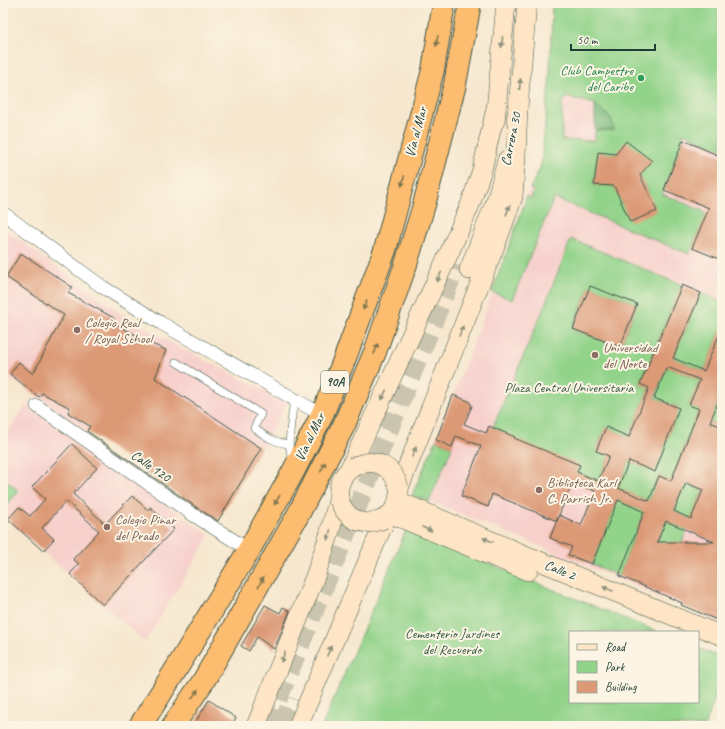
<svg xmlns="http://www.w3.org/2000/svg" width="725" height="729" font-family="Caveat,sans-serif">
<style>
.built{fill:#f7d0cc}
.green{fill:#92d38a;stroke:#58885f;fill-rule:evenodd}
.forest{fill:#75b576;stroke:#4a7955}
.building{fill:#dc9976;fill-rule:evenodd}
.lines{fill:none;stroke-linecap:round;stroke-linejoin:round}
.secondary-tunnel{stroke:#cbc5af;stroke-width:19;stroke-dasharray:19 10;stroke-linecap:butt}
.lane-casing{stroke:#3f564b;stroke-width:8}
.street-casing{stroke:#3f564b;stroke-width:14}
.secondary-casing{stroke:#3f564b;stroke-width:20}
.highway-casing{stroke:#3f564b;stroke-width:24}
.lane{stroke:#fff;stroke-width:7}
.street{stroke:#fff;stroke-width:13}
.secondary{stroke:#fee5c5;stroke-width:19}
.highway{stroke:#fcbd6f;stroke-width:22}
.secondary-bridge-casing{stroke:#3f564b;stroke-width:20;stroke-linecap:butt}
.secondary-bridge{stroke:#fee5c5;stroke-width:19}
.oneway{fill:#82774f}
.oneway2{fill:#8e917c}
.leisure-dot{fill:#2e9e5b;stroke:#fcf5e5;stroke-width:1.5}
.education-dot{fill:#8d6e63;stroke:#fcf5e5;stroke-width:1.5}
.labels{text-anchor:middle;dominant-baseline:central;stroke-width:4;stroke-linejoin:round;paint-order:stroke}
.shield{fill:#fcf5e5;stroke:#617469;stroke-width:1}
.shield-label{font-size:13px;font-weight:bold;fill:#1f3d34}
.leisure-label{font-size:14px;fill:#27864d;stroke:#fcf5e5;text-anchor:end}
.street-label{font-size:14px;fill:#1f3d34;stroke:#fcf5e5}
.education-label{font-size:14px;fill:#785e54;stroke:#fcf5e5;text-anchor:start}
.park-label{font-size:14px;fill:#365b45;stroke:#fcf5e5}
</style>
<rect width="100%" height="100%" fill="#fcf5e5"/>
<filter id="ink" filterUnits="userSpaceOnUse"><feTurbulence type="fractalNoise" baseFrequency=".025" numOctaves="2"/><feDisplacementMap in="SourceGraphic" scale="8" xChannelSelector="R" yChannelSelector="G"/><feConvolveMatrix kernelMatrix="1 2 1 2 8 2 1 2 1" color-interpolation-filters="sRGB"/></filter>
<filter id="wash" filterUnits="userSpaceOnUse"><feTurbulence type="fractalNoise" baseFrequency=".012" numOctaves="4" result="noise"/><feDisplacementMap in="SourceGraphic" scale="16" xChannelSelector="R" yChannelSelector="G"/><feGaussianBlur stdDeviation="0.9" result="paint"/><feColorMatrix in="noise" values="0 0 0 0 0 0 0 0 0 0 0 0 0 0 0 0 0 1.4 0 .05"/><feComposite in="paint" operator="in"/></filter>
<g filter="url(#wash)">
<rect width="100%" height="100%" fill="#f6e7ce"/>
<g class="built">
<polygon points="550,74 722,150 722,622 681,605 528,541 454,511 412,495 443,422 484,315 525,202 525,198 541,166"/>
<polygon points="3,228 120,313 181,348 288,402 261,448 126,359 87,431 25,388 3,375"/>
<polygon points="26,405 210,535 145,642 3,516 3,439"/>
</g>
<g class="green">
<path d="M552 3H722V150L683 133V140L662 194 703 211 706 216 692 248 689 254 554 198 512 300 492 292 525 202 526 196 531 198 534 191 530 189 541 166 550 74ZM567 97 595 104 611 118 614 130H595V141L562 140V104ZM598 153 616 154 640 175 649 194 622 204 614 186 594 185Z"/>
<path d="M571 239 682 285 640 384 649 388 629 437 606 427 596 450 609 456 598 481 511 445 514 437 493 427 543 310ZM590 286 637 304 620 347 572 329Z"/>
<polygon points="701,293 722,302 722,328 704,371 673,358"/>
<polygon points="667,367 700,380 689,405 699,409 671,481 658,476 649,501 618,488 629,461 655,471 679,408 655,398"/>
<polygon points="722,392 722,427 706,420 713,414"/>
<polygon points="436,440 452,447 429,502 412,495"/>
<polygon points="3,478 19,491 3,509"/>
<polygon points="680,481 706,492 701,494 691,519 674,511 684,487"/>
<polygon points="618,500 644,512 619,576 592,564"/>
<polygon points="666,521 687,530 682,542 640,584"/>
<path d="M406 530 658 632H570V702H698V648L722 658C722 682 713 704 705 726H322Z"/>
</g>
<polygon class="forest" points="595,104 611,118 614,130 595,130"/>
<g id="blocks">
<g class="building">
<polygon points="683,140 722,157 722,260 692,248 709,208 664,190"/>
<polygon points="626,141 652,161 640,175 657,211 630,222 614,186 594,185 598,152 616,154"/>
<polygon points="21,253 72,287 68,293 114,318 112,322 136,335 135,337 166,350 155,378 261,448 218,521 196,507 87,431 90,426 68,413 70,408 42,393 39,397 10,374 19,362 33,374 64,315 6,277"/>
<path d="M682 285 701 293 673 358 704 371 722 328V392L710 422 722 427V571L721 573V581L719 592 722 593V622L681 605 682 603 641 585 619 576 644 512 618 500 592 564 568 555 572 547 550 538 559 515 557 521 492 494 488 507 461 496 481 446 456 436 452 447 436 440 453 395 469 401 472 406 464 424 486 433 489 426 515 437 514 438 580 465 577 472 598 481 609 456 596 451 606 427 629 437 649 388 640 384ZM667 367 700 380 689 405 699 409 671 481 659 476 649 501 618 488 629 461 655 472 679 408 654 398ZM573 482 595 491 581 525 559 515ZM686 483 703 490 691 519 674 511ZM666 521 714 542H657Z"/>
<polygon points="590,286 637,304 620,347 573,329"/>
<polygon points="72,444 97,468 73,494 105,524 132,496 148,510 150,507 174,529 103,605 70,574 79,564 73,559 99,531 66,501 42,528 54,539 43,551 8,519 19,507 30,516 45,499 32,487"/>
<polygon points="265,605 280,613 283,607 290,611 276,645 274,649 257,637 249,651 241,646"/>
<polygon points="209,700 236,718 231,726 193,726"/>
</g>
</g>
</g>
<g filter="url(#ink)">
<use href="#blocks" fill-opacity="0" stroke="#3f564b" stroke-width="1"/>
<g class="lines">
<g class="secondary-tunnel">
<polyline points="267,726 457,265"/>
<polyline points="282,726 293,698"/>
</g>
<g class="lane-casing">
<g id="lane">
<path d="M176 362 261 414 254 428C267 437 273 442 289 444"/>
<polyline points="292,462 289,444 291,423 294,399"/>
</g>
</g>
<g class="street-casing">
<g id="street">
<polyline points="3,213 101,286 161,323 322,415"/>
<polyline points="37,406 192,514 249,550"/>
</g>
</g>
<g class="secondary-casing">
<g id="secondary">
<polyline points="516,120 518,108 527,3"/>
<polyline points="495,121 506,3"/>
<polyline points="469,270 497,198 507,160"/>
<polyline points="350,468 450,251 470,205 482,170 496,108"/>
<path d="M339 500C337 486 342 474 353 467"/>
<polyline points="398,501 520,553 722,636"/>
<polyline points="391,514 528,571"/>
<path d="M384 519C395 512 400 501 399 488L498 238 513 197 516 155 518 108"/>
<polyline points="256,726 316,574 329,535 339,497"/>
<polyline points="298,726 386,518"/>
</g>
</g>
<g class="highway-casing">
<g id="highway">
<polyline points="140,726 175,671 249,550 293,472 322,415 345,358 385,250 433,70 444,3"/>
<polyline points="173,726 204,680 299,513 344,425 375,352 406,264 424,205 455,84 470,3"/>
</g>
</g>
<use href="#lane" class="lane"/>
<use href="#street" class="street"/>
<use href="#secondary" class="secondary"/>
<use href="#highway" class="highway"/>
<g class="secondary-bridge-casing">
<g id="secondary-bridge">
<path d="M353 467C375 456 393 466 399 488"/>
<path d="M339 500C347 520 362 528 384 519"/>
</g>
</g>
<use href="#secondary-bridge" class="secondary-bridge"/>
</g>
<defs><path id="oneway-solid" d="M-6-.8H1V-3.2L6.5 0L1 3.2V.8H-6Z"/></defs>
<g class="oneway">
<use href="#oneway-solid" transform="translate(437 41) rotate(99)"/>
<use href="#oneway-solid" transform="translate(403 181) rotate(105)"/>
<use href="#oneway-solid" transform="translate(365 305) rotate(111)"/>
<use href="#oneway-solid" transform="translate(376 349) rotate(-70)"/>
<use href="#oneway-solid" transform="translate(323 467) rotate(-63)"/>
<use href="#oneway-solid" transform="translate(277 500) rotate(120)"/>
<use href="#oneway-solid" transform="translate(261 582) rotate(-61)"/>
<use href="#oneway-solid" transform="translate(195 694) rotate(-56)"/>
</g>
<g class="oneway2">
<use href="#oneway-solid" transform="translate(502 42) rotate(96)"/>
<use href="#oneway-solid" transform="translate(520 84) rotate(-85)"/>
<use href="#oneway-solid" transform="translate(508 210) rotate(-70)"/>
<use href="#oneway-solid" transform="translate(439 277) rotate(115)"/>
<use href="#oneway-solid" transform="translate(461 331) rotate(-69)"/>
<use href="#oneway-solid" transform="translate(384 395) rotate(115)"/>
<use href="#oneway-solid" transform="translate(414 452) rotate(-68)"/>
<use href="#oneway-solid" transform="translate(427 529) rotate(23)"/>
<use href="#oneway-solid" transform="translate(329 535) rotate(106)"/>
<use href="#oneway-solid" transform="translate(488 540) rotate(-157)"/>
<use href="#oneway-solid" transform="translate(608 589) rotate(-158)"/>
<use href="#oneway-solid" transform="translate(329 651) rotate(-67)"/>
<use href="#oneway-solid" transform="translate(283 657) rotate(112)"/>
</g>
</g>
<circle class="leisure-dot" cx="641" cy="78" r="4"/>
<g class="education-dot">
<circle cx="77" cy="330" r="4"/>
<circle cx="595" cy="355" r="4"/>
<circle cx="539" cy="490" r="4"/>
<circle cx="107" cy="527" r="4"/>
</g>
<g class="labels">
<rect class="shield" x="321" y="371" width="28" height="22" rx="3"/>
<g class="shield-label">
<text x="335" y="382">90A</text>
</g>
<g class="leisure-label">
<text x="633" y="70">Club Campestre<tspan x="633" dy="16">del Caribe</tspan></text>
</g>
<g class="street-label">
<text transform="translate(416 132) rotate(-75)">Vía al Mar</text>
<text transform="translate(511 139) rotate(-78)">Carrera 30</text>
<text transform="translate(310 437) rotate(-64)">Vía al Mar</text>
<text transform="translate(151 466) rotate(35)">Calle 120</text>
<text transform="translate(560 570) rotate(22)">Calle 2</text>
</g>
<g class="education-label">
<text x="85" y="322">Colegio Real<tspan x="85" dy="16">/ Royal School</tspan></text>
<text x="603" y="347">Universidad<tspan x="603" dy="16">del Norte</tspan></text>
<text x="547" y="482">Biblioteca Karl<tspan x="547" dy="16">C. Parrish Jr.</tspan></text>
<text x="115" y="519">Colegio Pinar<tspan x="115" dy="16">del Prado</tspan></text>
</g>
<g class="park-label">
<text x="569" y="387">Plaza Central Universitaria</text>
<text x="452" y="633">Cementerio Jardines<tspan x="452" dy="16">del Recuerdo</tspan></text>
</g>
</g>
<rect width="725" height="729" fill="none" stroke="#fcf5e5" stroke-width="16"/>
<rect x="569" y="631" width="130" height="72" fill="#fcf5e5" stroke="#a4ab9e"/>
<rect x="577" y="644" width="20" height="6" fill="#fee5c5" stroke="#a4ab9e"/>
<text x="605" y="651" font-size="12" fill="#1f3d34">Road</text>
<rect x="577" y="661" width="20" height="12" fill="#92d38a" stroke="#a4ab9e"/>
<text x="605" y="671" font-size="12" fill="#1f3d34">Park</text>
<rect x="577" y="681" width="20" height="12" fill="#dc9976" stroke="#a4ab9e"/>
<text x="605" y="691" font-size="12" fill="#1f3d34">Building</text>
<path d="M571 44v6h84v-6" fill="none" stroke="#1f3d34" stroke-width="2"/>
<text x="577" y="44" font-size="12" fill="#1f3d34" stroke="#fcf5e5" stroke-width="3" paint-order="stroke">50 m</text>
</svg>
